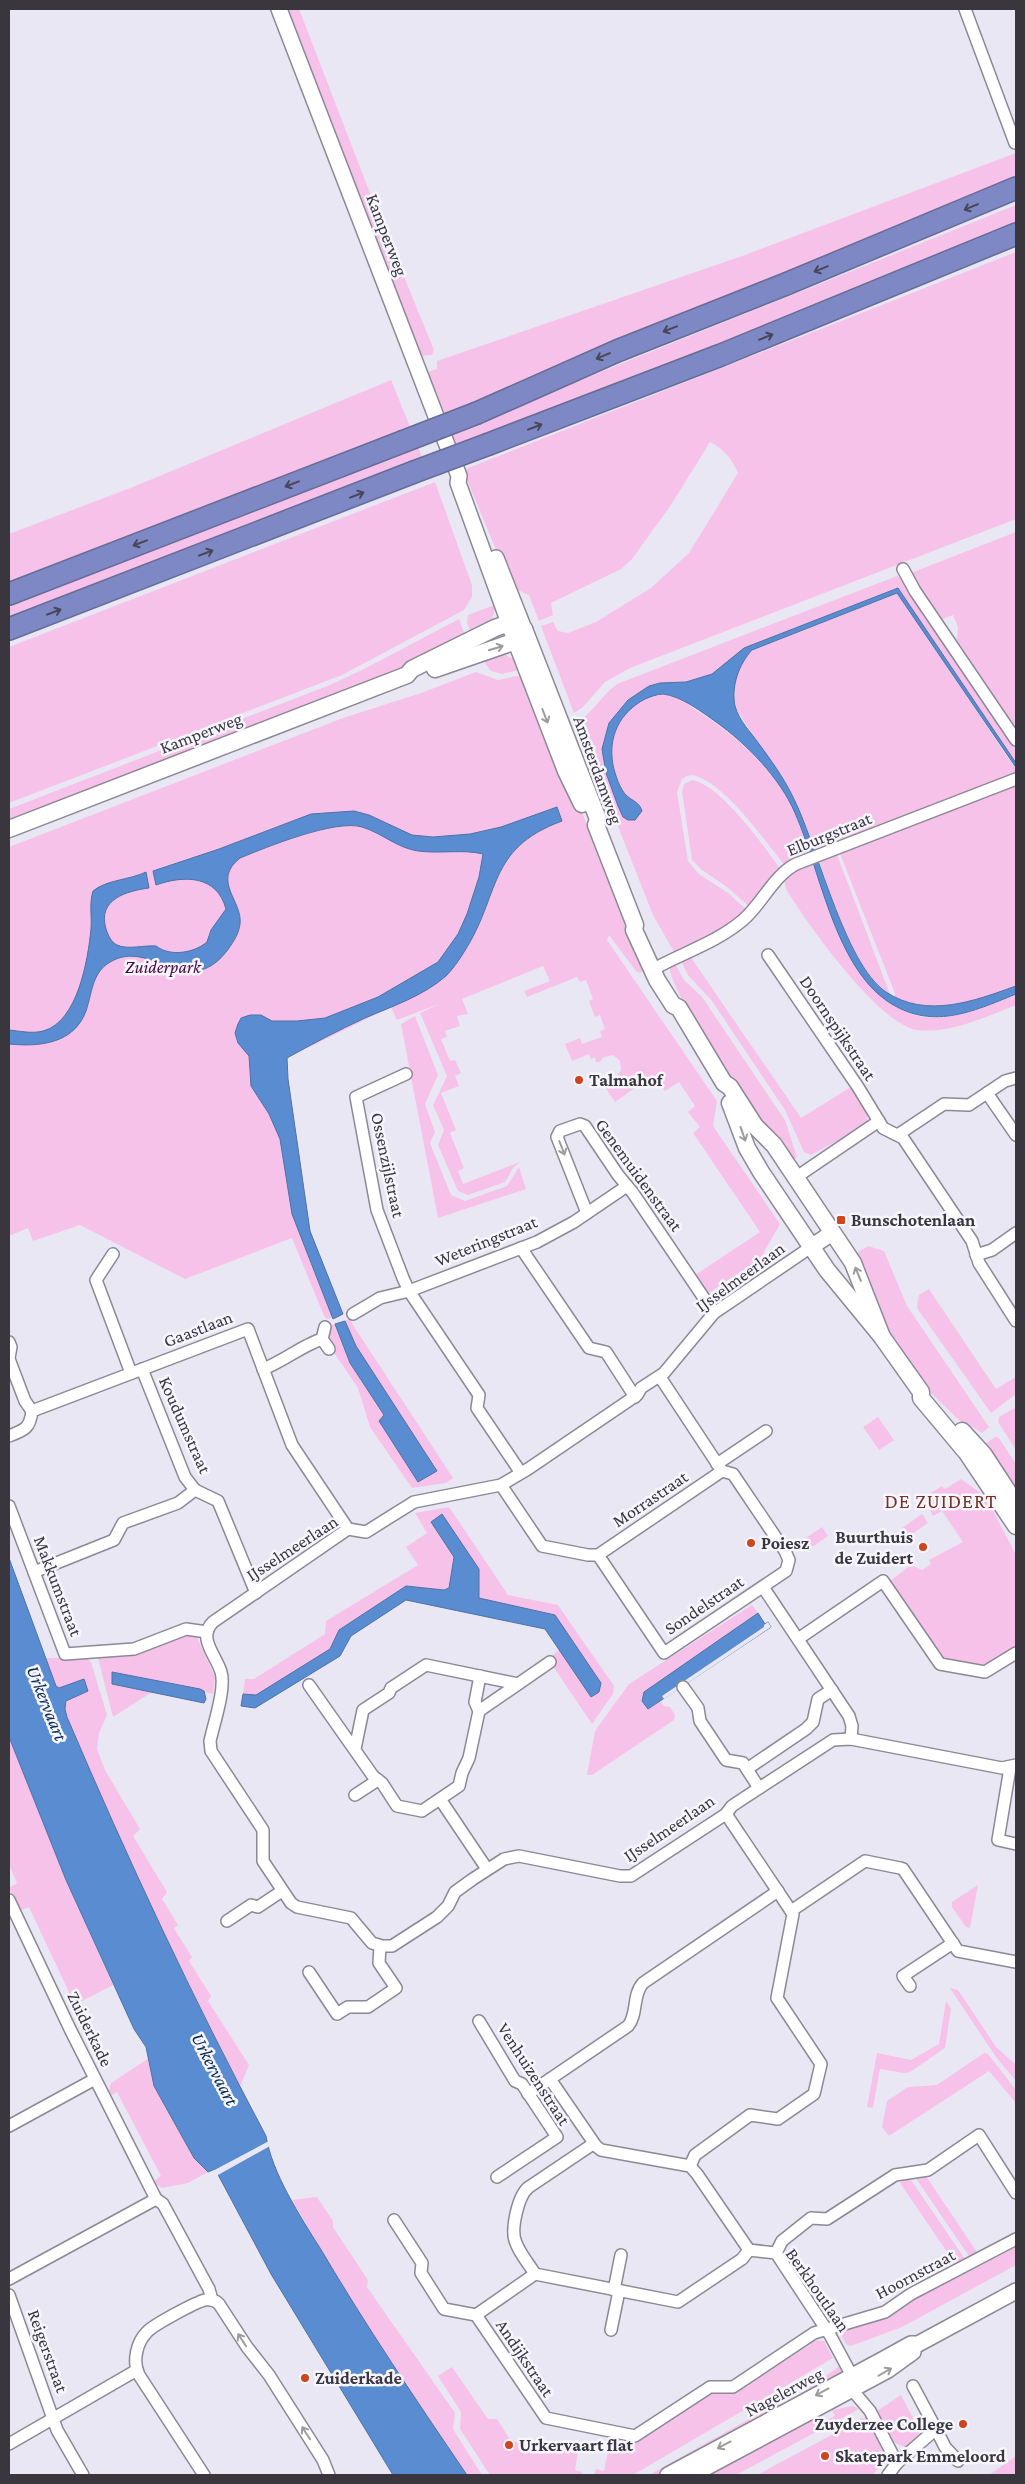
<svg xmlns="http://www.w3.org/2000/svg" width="1025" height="2484" font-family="'Crimson Pro',serif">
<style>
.green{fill:#f7c2e9}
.water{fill:#598cd0;stroke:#4f72a4}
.pier{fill:#eae7f4}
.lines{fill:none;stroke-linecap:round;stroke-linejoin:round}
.minor-casing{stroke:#8b8995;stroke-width:14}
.tertiary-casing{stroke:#8b8995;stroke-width:18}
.secondary-casing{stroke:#8b8995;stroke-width:19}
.motorway-casing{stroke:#666c95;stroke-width:24}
.minor{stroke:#fff;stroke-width:11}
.tertiary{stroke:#fff;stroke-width:15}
.secondary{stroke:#fff;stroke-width:16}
.motorway{stroke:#7e88c5;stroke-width:21}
.motorway-bridge-casing{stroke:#666c95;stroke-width:24;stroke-linecap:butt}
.motorway-bridge{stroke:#7e88c5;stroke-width:21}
.oneway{stroke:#474758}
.oneway2{stroke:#9c9b9e}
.poi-dot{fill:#ce451e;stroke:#f7f5fd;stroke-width:2}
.labels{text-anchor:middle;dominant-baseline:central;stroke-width:5;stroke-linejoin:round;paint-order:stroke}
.street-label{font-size:18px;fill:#39373d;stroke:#f7f5fd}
.park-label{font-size:18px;font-style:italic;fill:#49053f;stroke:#f7f5fd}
.poi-label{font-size:18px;font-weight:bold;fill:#39373d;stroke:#f7f5fd;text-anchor:start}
.water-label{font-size:19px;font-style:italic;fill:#052954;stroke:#f7f5fd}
.quarter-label{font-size:20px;letter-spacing:1px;fill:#763220;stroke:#f7f5fd}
</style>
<rect width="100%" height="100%" fill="#eae7f4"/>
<g class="green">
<polygon points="287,9 299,9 375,206 434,350 432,355 420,356"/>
<polygon points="1016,153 1016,185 442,417 427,372 437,369 437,361 745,255"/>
<polygon points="1016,205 1016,228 456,451 449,433"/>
<path d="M1016 252V519L630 668 605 682 583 707 574 713 541 626 553 622 558 631 568 633 596 622 651 588 689 553 738 473C732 459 725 450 710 442L671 505 632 559 621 569 551 603 553 615 539 621 529 595 520 591H513L463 470Z"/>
<polygon points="391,380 411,429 9,588 9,534 133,487"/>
<polygon points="417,445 425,463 9,627 9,606"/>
<polygon points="435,482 472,585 472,597 464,610 342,675 9,803 9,647"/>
<polygon points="1016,532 1016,728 957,640 958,627 953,615 943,619 929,601 922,604 903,576"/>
<path d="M897 576 904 580 1016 745V763L898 588 744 648 712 674 686 682 660 683 649 686 628 700 609 723 603 759 618 806 632 800C623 794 620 786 616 775 606 746 615 715 643 700 649 697 655 694 661 694 676 694 687 704 699 712 737 736 776 770 795 813 801 827 805 842 810 856L785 866C766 842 726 785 696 776 691 774 686 776 682 779L677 792 688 861 699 874 728 893 748 911 730 925 676 953 674 952 653 915 578 725 580 720C592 713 603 694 617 684Z"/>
<path d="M897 593 1013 765 1016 764V776L817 854 792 795 736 709C732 689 737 658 757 648Z"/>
<polygon points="497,604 492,619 471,634 467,622 468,615"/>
<polygon points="459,619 466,638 427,659 9,823 9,809 330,685 366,668"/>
<polygon points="501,653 516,660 523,669 502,674 491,671 481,657"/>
<path d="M476 672 498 680 526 674C564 773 607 870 648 969L639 973 636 971 609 935 607 940 717 1101 713 1126 780 1224 760 1259 707 1294 695 1275 760 1232 693 1133 700 1127 688 1112 695 1106 679 1082 665 1091 653 1075 615 1102 605 1087 608 1085 605 1081 608 1078 616 1077 621 1070 620 1061 613 1055 604 1057 600 1062H596L595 1057 591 1059 589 1054 572 1061 565 1044 580 1038 582 1044 602 1037 600 1031 605 1029 600 1015 595 1017 589 1001 593 999 586 980 580 982 577 977 527 997 524 991 550 981 543 966 462 999 468 1014 457 1016 460 1026 445 1031 447 1037 441 1039 450 1061 455 1060 461 1073 455 1076 459 1086 441 1093 456 1130 450 1133 464 1168 458 1171 463 1184 520 1162 513 1168 505 1182 468 1195 458 1191 438 1145 444 1130 433 1105 447 1076 420 1013 439 1004 397 1020 391 1007 287 1058 288 1079 310 1231 343 1314 327 1319 324 1316 292 1238 185 1279 80 1225 33 1241 28 1228 9 1236V847L343 718 421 693Z"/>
<path d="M692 780C720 784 765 847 781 870L751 908 727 887 702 870 692 860 682 792 684 784Z"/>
<path d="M1016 782V986C977 1000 933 1018 893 996L895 995 894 991 839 851Z"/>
<path d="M836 852 890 994C855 976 831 895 819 860Z"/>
<path d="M812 862C822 890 831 921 846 948 860 973 893 1014 924 1017 956 1020 987 1006 1016 994V1005C986 1017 950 1034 917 1030 879 1025 806 922 786 889L784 880 798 867Z"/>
<polygon points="690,956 801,1118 851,1087 868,1113 867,1122 857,1130 811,1155 804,1152 785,1110 712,1001 688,975 681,961"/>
<path d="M675 964 684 980 702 997 785 1120 797 1157 795 1159 788 1156C775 1141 759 1126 748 1110 736 1092 666 981 670 967Z"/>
<polygon points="415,1016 438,1075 425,1104 435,1132 430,1143 451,1195 465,1201 507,1186 519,1167 526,1189 438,1218 401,1024"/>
<polygon points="868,1246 884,1251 907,1306 989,1427 982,1433 973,1427 964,1425 927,1389 890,1337 855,1254"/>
<polygon points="929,1289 996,1389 1016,1377 1016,1394 991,1413 917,1308 919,1295"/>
<polygon points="351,1318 353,1319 351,1322 453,1478 446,1483 412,1488 370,1427 358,1388 331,1348 328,1330 330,1326 335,1324 350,1363 384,1415 419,1482 436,1471 356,1346 345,1321"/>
<polygon points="1016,1407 1016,1450 998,1422 999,1417"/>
<polygon points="878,1417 894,1440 879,1450 863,1427"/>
<polygon points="995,1437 999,1438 1016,1464 1016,1497 982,1446"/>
<path d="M961 1479 986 1497 1016 1555V1649C985 1666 977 1671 942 1658L890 1581 911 1565 922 1570 931 1564 929 1560 963 1542 942 1511 933 1516 924 1497 942 1486 945 1489Z"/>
<polygon points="449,1507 508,1595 558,1605 614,1686 613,1694 592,1724 548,1659 559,1650 591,1697 601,1683 555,1615 479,1599 479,1569 431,1523 454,1557 449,1588 444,1590 406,1586 339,1630 330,1649 256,1696 243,1694 245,1679 254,1679 325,1634 326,1621 418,1565 406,1547 427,1533 415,1513"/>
<polygon points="922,1514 928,1523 909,1536 902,1528"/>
<polygon points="822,1527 828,1536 812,1547 806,1538"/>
<polygon points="752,1605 758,1613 644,1692 649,1709 660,1701 664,1706 670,1707 675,1715 674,1720 592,1775 587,1775 595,1731 629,1684"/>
<polygon points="195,1633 215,1677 213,1694 112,1672 112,1684 152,1692 113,1717 98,1658 128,1655"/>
<path d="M45 1658H86L91 1662 107 1715 99 1733 97 1749 105 1770 140 1829 133 1836 167 1892 162 1899 178 1925 174 1928 192 1957 189 1961 211 1996 208 2001 249 2065 240 2087 133 1870 67 1717C62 1700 73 1692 84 1679L59 1688 56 1686Z"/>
<polygon points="9,1737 66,1880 113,1985 82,2001 74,2003 29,1907 19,1911 9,1888 17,1883 9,1865"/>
<polygon points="978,1885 970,1928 966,1927 952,1907 952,1902"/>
<polygon points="950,1988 958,1990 996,2047 1016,2065 1016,2081 996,2057"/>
<polygon points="946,2001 951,2009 945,2048 910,2072 904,2073 880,2069 873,2108 867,2107 877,2053 911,2060 939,2044"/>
<polygon points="984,2053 988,2054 1016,2090 1016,2103 989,2071 889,2136 882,2127 887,2101 908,2087 937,2085"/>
<polygon points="149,2058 154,2086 194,2158 208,2172 188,2183 162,2188 153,2182 161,2176 117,2092 110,2096 108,2093 111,2083"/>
<polygon points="926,2176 979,2255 974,2258 969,2256 917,2180 918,2177"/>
<polygon points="907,2178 911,2180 965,2259 963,2263 954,2262 900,2183"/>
<polygon points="317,2197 333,2221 333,2227 368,2280 367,2287 455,2413 453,2429 482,2475 467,2475 360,2315 292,2200"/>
<polygon points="1016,2245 1016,2265 902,2327 851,2346 847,2345 838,2330 942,2285"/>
<polygon points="811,2340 824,2341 833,2358 633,2475 594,2475 596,2469 604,2471 611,2437 632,2441 642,2439 705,2396 714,2391 745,2384 810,2345"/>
<polygon points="841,2365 841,2376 830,2384 796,2397"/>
<polygon points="452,2367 488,2419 497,2419 511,2441 578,2453 575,2470 582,2472 581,2475 490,2475 460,2429 461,2412 438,2376"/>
<polygon points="901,2395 914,2420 922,2416 924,2430 905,2447 895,2443 877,2411"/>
<polygon points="778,2403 780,2405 764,2420 661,2475 649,2475"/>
<polygon points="853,2406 859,2409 736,2475 701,2475 787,2428 819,2417 822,2422 835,2416 832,2410"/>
<polygon points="867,2416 884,2455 879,2468 872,2475 757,2475"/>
<polygon points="1016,2456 1016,2475 989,2475"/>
</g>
<g class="water">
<path d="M898 588 1016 763 1015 766 897 593 752 650C739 664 731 686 735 706 739 721 751 732 759 744 771 760 783 777 792 795 817 843 844 964 886 992 927 1019 974 1001 1016 986V994C972 1012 931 1031 887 1001 834 964 820 869 795 813 780 778 747 744 716 722 702 712 681 696 663 694 657 694 650 697 645 699 619 713 608 737 613 765 615 774 620 790 627 796 634 802 639 802 642 811L635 820H628L623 817 618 806 606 773 602 749 609 723 628 700 649 686 660 683 686 682 712 674 744 648Z"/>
<path d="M557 807 562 821C486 849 501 895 464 952 459 960 453 969 446 976 423 996 393 1006 365 1018 339 1030 312 1044 287 1058L288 1079 310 1231 343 1314 333 1319 292 1214 280 1139 269 1114 251 1086 249 1056 238 1043 235 1033 238 1024 241 1018 250 1015H261L272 1021H297L325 1018 378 997 438 962 458 934 467 914 479 877 483 854C463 849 440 854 418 851 397 848 382 833 362 827 335 819 267 847 240 858 211 881 243 901 240 924 239 933 234 941 229 948 191 1002 153 941 114 960 92 970 93 990 86 1011 74 1044 39 1047 9 1044V1030C20 1031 32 1034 43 1031 78 1022 88 959 91 929 92 916 89 904 93 891 106 880 129 880 146 872L149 888C127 891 97 899 106 929 108 935 111 942 117 945 128 950 144 945 156 946 170 957 194 953 207 942L211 930 226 909C217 875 184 875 156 885L153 871 219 849 311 814 354 811 369 815 412 835 433 837 470 834 501 827Z"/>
<polygon points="345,1321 356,1346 437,1471 418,1482 379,1421 384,1415 350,1363 335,1324"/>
<polygon points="442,1514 479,1569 479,1598 555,1615 601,1683 599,1692 591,1697 545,1629 406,1600 351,1636 340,1656 255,1708 241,1706 243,1694 256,1695 330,1649 339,1630 406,1586 444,1590 449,1588 454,1557 431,1522"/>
<path d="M9 1558 56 1686 59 1688 84 1679 88 1691 66 1701 65 1709 67 1717C128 1860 193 1999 266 2136 272 2173 300 2216 320 2248 366 2326 416 2400 467 2475H393L271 2274 215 2169 208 2172 194 2158 154 2086 146 2047 134 2029 66 1880 9 1737Z"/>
<polygon points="758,1613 765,1624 768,1622 771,1627 648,1709 642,1701 644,1692"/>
<polygon points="112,1672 200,1689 204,1691 206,1699 204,1703 112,1684"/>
</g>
<g class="pier">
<polygon points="768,1622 771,1627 664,1699 662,1696 764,1627 764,1625"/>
<polygon points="269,2141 270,2146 218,2175 216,2176 214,2172 207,2174"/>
</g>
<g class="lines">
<g class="minor-casing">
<g id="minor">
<polyline points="965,9 1015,143"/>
<polyline points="903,569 915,591 1016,740"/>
<polyline points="768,955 858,1087 883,1128 903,1138 972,1241 979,1263 1016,1321"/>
<path d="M652 970C682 953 716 943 743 920 762 904 773 876 796 864L1016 779"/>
<polyline points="406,1074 356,1097 377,1210 403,1278 409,1291 479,1395 477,1408 521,1473"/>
<polyline points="987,1093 1016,1135"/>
<polyline points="899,1134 944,1104 969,1105 1005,1081 1016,1078"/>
<polyline points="795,1178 879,1121"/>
<polyline points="587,1213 557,1137 560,1131 580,1124 585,1126 618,1175 633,1193 714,1313"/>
<path d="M811 1247 714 1313 664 1373 641 1388 637 1395 528 1469 501 1485 414 1502 366 1532 348 1529 213 1622C197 1638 216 1655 221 1672 226 1688 214 1723 210 1741L211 1751 263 1830V1861L291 1903 297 1907 351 1918 372 1943 382 1946H392L437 1917 448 1906 455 1892 473 1879 504 1859 519 1856 620 1876H631L726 1814 732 1806 744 1798 833 1740 851 1739 1002 1768 1016 1765"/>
<polyline points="521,1248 589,1348 606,1352 635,1397"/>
<polyline points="113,1254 96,1280 131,1373"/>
<polyline points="976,1255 992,1250 1016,1233"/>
<polyline points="353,1314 380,1298 409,1291 537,1242 574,1222 627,1186"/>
<polyline points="325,1327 322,1339 329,1349"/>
<polyline points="9,1342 11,1347 9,1358"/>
<polyline points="9,1359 25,1401 32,1411"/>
<polyline points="142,1369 185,1477 195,1490 218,1501 256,1593"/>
<path d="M263 1369C284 1361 301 1346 322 1339"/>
<polyline points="32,1411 248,1329 292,1445 348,1529"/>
<path d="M9 1436C25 1430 30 1428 32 1411"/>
<polyline points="717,1464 766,1431"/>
<polyline points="501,1485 542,1546 588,1555 598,1555 664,1653 786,1571 789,1560 785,1551 733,1474 722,1471 660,1377"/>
<polyline points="9,1506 65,1654 134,1649 186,1629 207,1632"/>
<polyline points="598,1555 722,1471"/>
<polyline points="34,1572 114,1540 123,1523 178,1503 195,1490"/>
<polyline points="763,1587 849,1716 852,1726 851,1739"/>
<polyline points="798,1639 883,1581 940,1664 985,1672 1016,1653"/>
<polyline points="309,1685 373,1776 382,1783 397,1806 422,1811 459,1786 462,1773 469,1758 479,1711 550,1662"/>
<polyline points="683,1687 698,1708 700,1721 726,1760 743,1763 759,1788"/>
<polyline points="479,1711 475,1702 480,1676"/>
<polyline points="355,1749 363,1710 389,1693 391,1688 426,1665 518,1684"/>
<polyline points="1010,1768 998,1840 1016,1844"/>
<polyline points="747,1769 806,1729 813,1722 818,1699 832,1690"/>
<polyline points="355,1795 378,1780"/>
<polyline points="440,1799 487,1869"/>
<polyline points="9,1900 70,2029 156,2199 163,2204 209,2289 212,2300"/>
<polyline points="791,1911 865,1861 900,1868 903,1869 958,1951 1016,1962"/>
<polyline points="227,1921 251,1905 258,1907 282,1891"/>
<polyline points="309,1972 337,2014 348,2007 368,2007 396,1988 379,1963 380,1946"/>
<polyline points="910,1986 903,1976 953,1943"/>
<polyline points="479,2021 515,2081 522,2084 557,2137 497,2177"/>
<polyline points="550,2079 596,2146 601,2150 690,2166 697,2174 749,2250 776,2253 830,2335 852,2376 854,2392 870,2411 897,2463 888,2475"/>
<path d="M528 2094 628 2026C638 2014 632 1995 643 1983L778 1891"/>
<polyline points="9,2126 95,2079"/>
<polyline points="690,2166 695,2155 750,2115 778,2119 814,2094 821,2064 777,1998 793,1914 726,1814"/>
<polyline points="394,2220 422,2263 421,2273 444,2309 476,2315"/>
<polyline points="776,2253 782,2241 811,2218 827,2219 895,2175 928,2170 979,2135 1016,2193"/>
<path d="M535 2274C529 2264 520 2254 516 2243 510 2231 518 2195 529 2187L593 2144"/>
<polyline points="9,2279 156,2199"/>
<polyline points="614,2290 621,2255"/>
<polyline points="9,2295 57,2430 83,2475"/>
<polyline points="476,2315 546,2418 635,2436 710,2387 733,2387 814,2333 885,2312 911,2294 1016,2239"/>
<polyline points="476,2315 535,2274 678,2302 742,2259 749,2250"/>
<polyline points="611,2330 619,2291"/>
<polyline points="936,2429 945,2447 958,2461"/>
<polyline points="9,2444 137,2370"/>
<polyline points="897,2463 936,2429 913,2386"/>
<path d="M204 2475 139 2375C132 2361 137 2342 147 2332 153 2325 196 2302 205 2300 210 2299 215 2300 219 2304L247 2347 269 2375 323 2460 329 2475"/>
</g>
</g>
<g class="tertiary-casing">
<g id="tertiary">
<polyline points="279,9 459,476 458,483 509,623"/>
<polyline points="496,558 524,629"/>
<polyline points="811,1247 832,1233"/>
<polyline points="668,2475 882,2360 911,2344 918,2344 1016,2291"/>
<polyline points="692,2475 888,2370 913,2352"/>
</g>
</g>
<g class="secondary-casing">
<g id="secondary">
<polyline points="509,623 566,771 582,804"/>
<polyline points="524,629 598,819 596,825 635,925 634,930 657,980 673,1005 679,1008 724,1083 730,1087 755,1126 774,1145 853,1263 882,1337"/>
<polyline points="435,669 516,641 522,633"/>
<polyline points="9,829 407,675 412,669 495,628 509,623 524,629"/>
<polyline points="730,1103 747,1148 761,1172 827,1270 882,1337 921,1392 921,1398 967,1453 1016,1526"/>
<polyline points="962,1431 984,1455 1016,1504"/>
</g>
</g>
<g class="motorway-casing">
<g id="motorway">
<polyline points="477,413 617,351 786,284 1016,188"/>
<polyline points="489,444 721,355 1016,234"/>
<polyline points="9,594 402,442"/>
<polyline points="9,629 414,472"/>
</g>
</g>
<use href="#minor" class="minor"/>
<use href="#tertiary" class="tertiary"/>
<use href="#secondary" class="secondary"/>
<use href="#motorway" class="motorway"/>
<g class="motorway-bridge-casing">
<g id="motorway-bridge">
<polyline points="402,442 477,413"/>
<polyline points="414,472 489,444"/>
</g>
</g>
<use href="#motorway-bridge" class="motorway-bridge"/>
</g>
<defs><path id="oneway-shaft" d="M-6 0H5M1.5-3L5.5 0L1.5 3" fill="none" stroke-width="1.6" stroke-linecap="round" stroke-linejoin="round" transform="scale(1.25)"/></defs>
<g class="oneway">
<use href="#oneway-shaft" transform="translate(971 207) rotate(157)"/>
<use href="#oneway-shaft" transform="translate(821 269) rotate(158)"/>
<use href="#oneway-shaft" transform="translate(670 329) rotate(159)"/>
<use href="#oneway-shaft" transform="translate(766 337) rotate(-22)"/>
<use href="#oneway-shaft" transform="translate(603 356) rotate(157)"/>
<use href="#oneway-shaft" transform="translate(535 427) rotate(-21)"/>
<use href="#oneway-shaft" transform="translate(292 484) rotate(159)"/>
<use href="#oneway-shaft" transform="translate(357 495) rotate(-21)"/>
<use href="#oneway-shaft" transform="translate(140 543) rotate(159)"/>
<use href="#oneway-shaft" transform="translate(206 553) rotate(-21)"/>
<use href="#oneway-shaft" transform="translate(54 612) rotate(-21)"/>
</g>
<g class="oneway2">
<use href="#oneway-shaft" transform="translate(496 648) rotate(-17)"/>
<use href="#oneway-shaft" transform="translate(545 716) rotate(69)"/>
<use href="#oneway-shaft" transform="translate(743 1134) rotate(71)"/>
<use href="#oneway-shaft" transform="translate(562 1148) rotate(69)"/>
<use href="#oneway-shaft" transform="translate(858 1274) rotate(-113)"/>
<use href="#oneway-shaft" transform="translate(242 2340) rotate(-123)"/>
<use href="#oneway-shaft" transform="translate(885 2372) rotate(-30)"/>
<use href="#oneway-shaft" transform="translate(822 2392) rotate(152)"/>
<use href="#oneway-shaft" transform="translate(306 2433) rotate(-123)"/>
<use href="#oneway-shaft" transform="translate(724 2445) rotate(152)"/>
</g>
<g class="poi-dot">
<circle cx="579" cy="1080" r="5"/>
<rect x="836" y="1215" width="10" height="10" rx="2.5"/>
<circle cx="751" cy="1543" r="5"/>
<circle cx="923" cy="1547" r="5"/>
<circle cx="305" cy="2378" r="5"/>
<circle cx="963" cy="2424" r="5"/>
<circle cx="509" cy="2445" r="5"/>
<circle cx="825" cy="2456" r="5"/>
</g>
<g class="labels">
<g class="street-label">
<text transform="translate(387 235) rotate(69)">Kamperweg</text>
<text transform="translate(201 733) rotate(-21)">Kamperweg</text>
<text transform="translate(598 770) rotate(70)">Amsterdamweg</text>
<text transform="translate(829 834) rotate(-22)">Elburgstraat</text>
<text transform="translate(838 1028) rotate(56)">Doornspijkstraat</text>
<text transform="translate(388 1165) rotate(78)">Ossenzijlstraat</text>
<text transform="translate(639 1175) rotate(54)">Genemuidenstraat</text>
<text transform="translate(486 1241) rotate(-22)">Weteringstraat</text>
<text transform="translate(740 1277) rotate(-36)">IJsselmeerlaan</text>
<text transform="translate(198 1329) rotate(-21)">Gaastlaan</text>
<text transform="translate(185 1425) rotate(66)">Koudumstraat</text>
<text transform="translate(650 1499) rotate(-34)">Morrastraat</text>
<text transform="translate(292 1548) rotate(-33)">IJsselmeerlaan</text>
<text transform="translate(58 1586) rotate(69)">Makkumstraat</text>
<text transform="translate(704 1605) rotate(-34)">Sondelstraat</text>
<text transform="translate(669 1828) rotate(-34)">IJsselmeerlaan</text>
<text transform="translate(90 2029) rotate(64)">Zuiderkade</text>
<text transform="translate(534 2074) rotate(57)">Venhuizenstraat</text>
<text transform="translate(915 2274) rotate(-28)">Hoornstraat</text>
<text transform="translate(818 2290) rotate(55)">Berkhoutlaan</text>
<text transform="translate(48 2351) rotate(70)">Reigerstraat</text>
<text transform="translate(525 2358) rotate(56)">Andijkstraat</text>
<text transform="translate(784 2392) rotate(-28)">Nagelerweg</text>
</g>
<g class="park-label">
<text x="163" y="967">Zuiderpark</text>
</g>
<g class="poi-label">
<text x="589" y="1080">Talmahof</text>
<text x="851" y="1220">Bunschotenlaan</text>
<text x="913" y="1537" text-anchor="end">Buurthuis<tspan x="913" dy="21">de Zuidert</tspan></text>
<text x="761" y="1543">Poiesz</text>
<text x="315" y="2378">Zuiderkade</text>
<text x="953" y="2424" text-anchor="end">Zuyderzee College</text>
<text x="519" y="2445">Urkervaart flat</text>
<text x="835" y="2456">Skatepark Emmeloord</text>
</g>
<g class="water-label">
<text transform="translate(47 1703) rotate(68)">Urkervaart</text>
<text transform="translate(215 2069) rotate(62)">Urkervaart</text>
</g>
<g class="quarter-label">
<text x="941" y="1501">DE ZUIDERT</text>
</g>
</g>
<rect width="1025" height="2484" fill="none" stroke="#39373d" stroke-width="20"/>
</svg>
